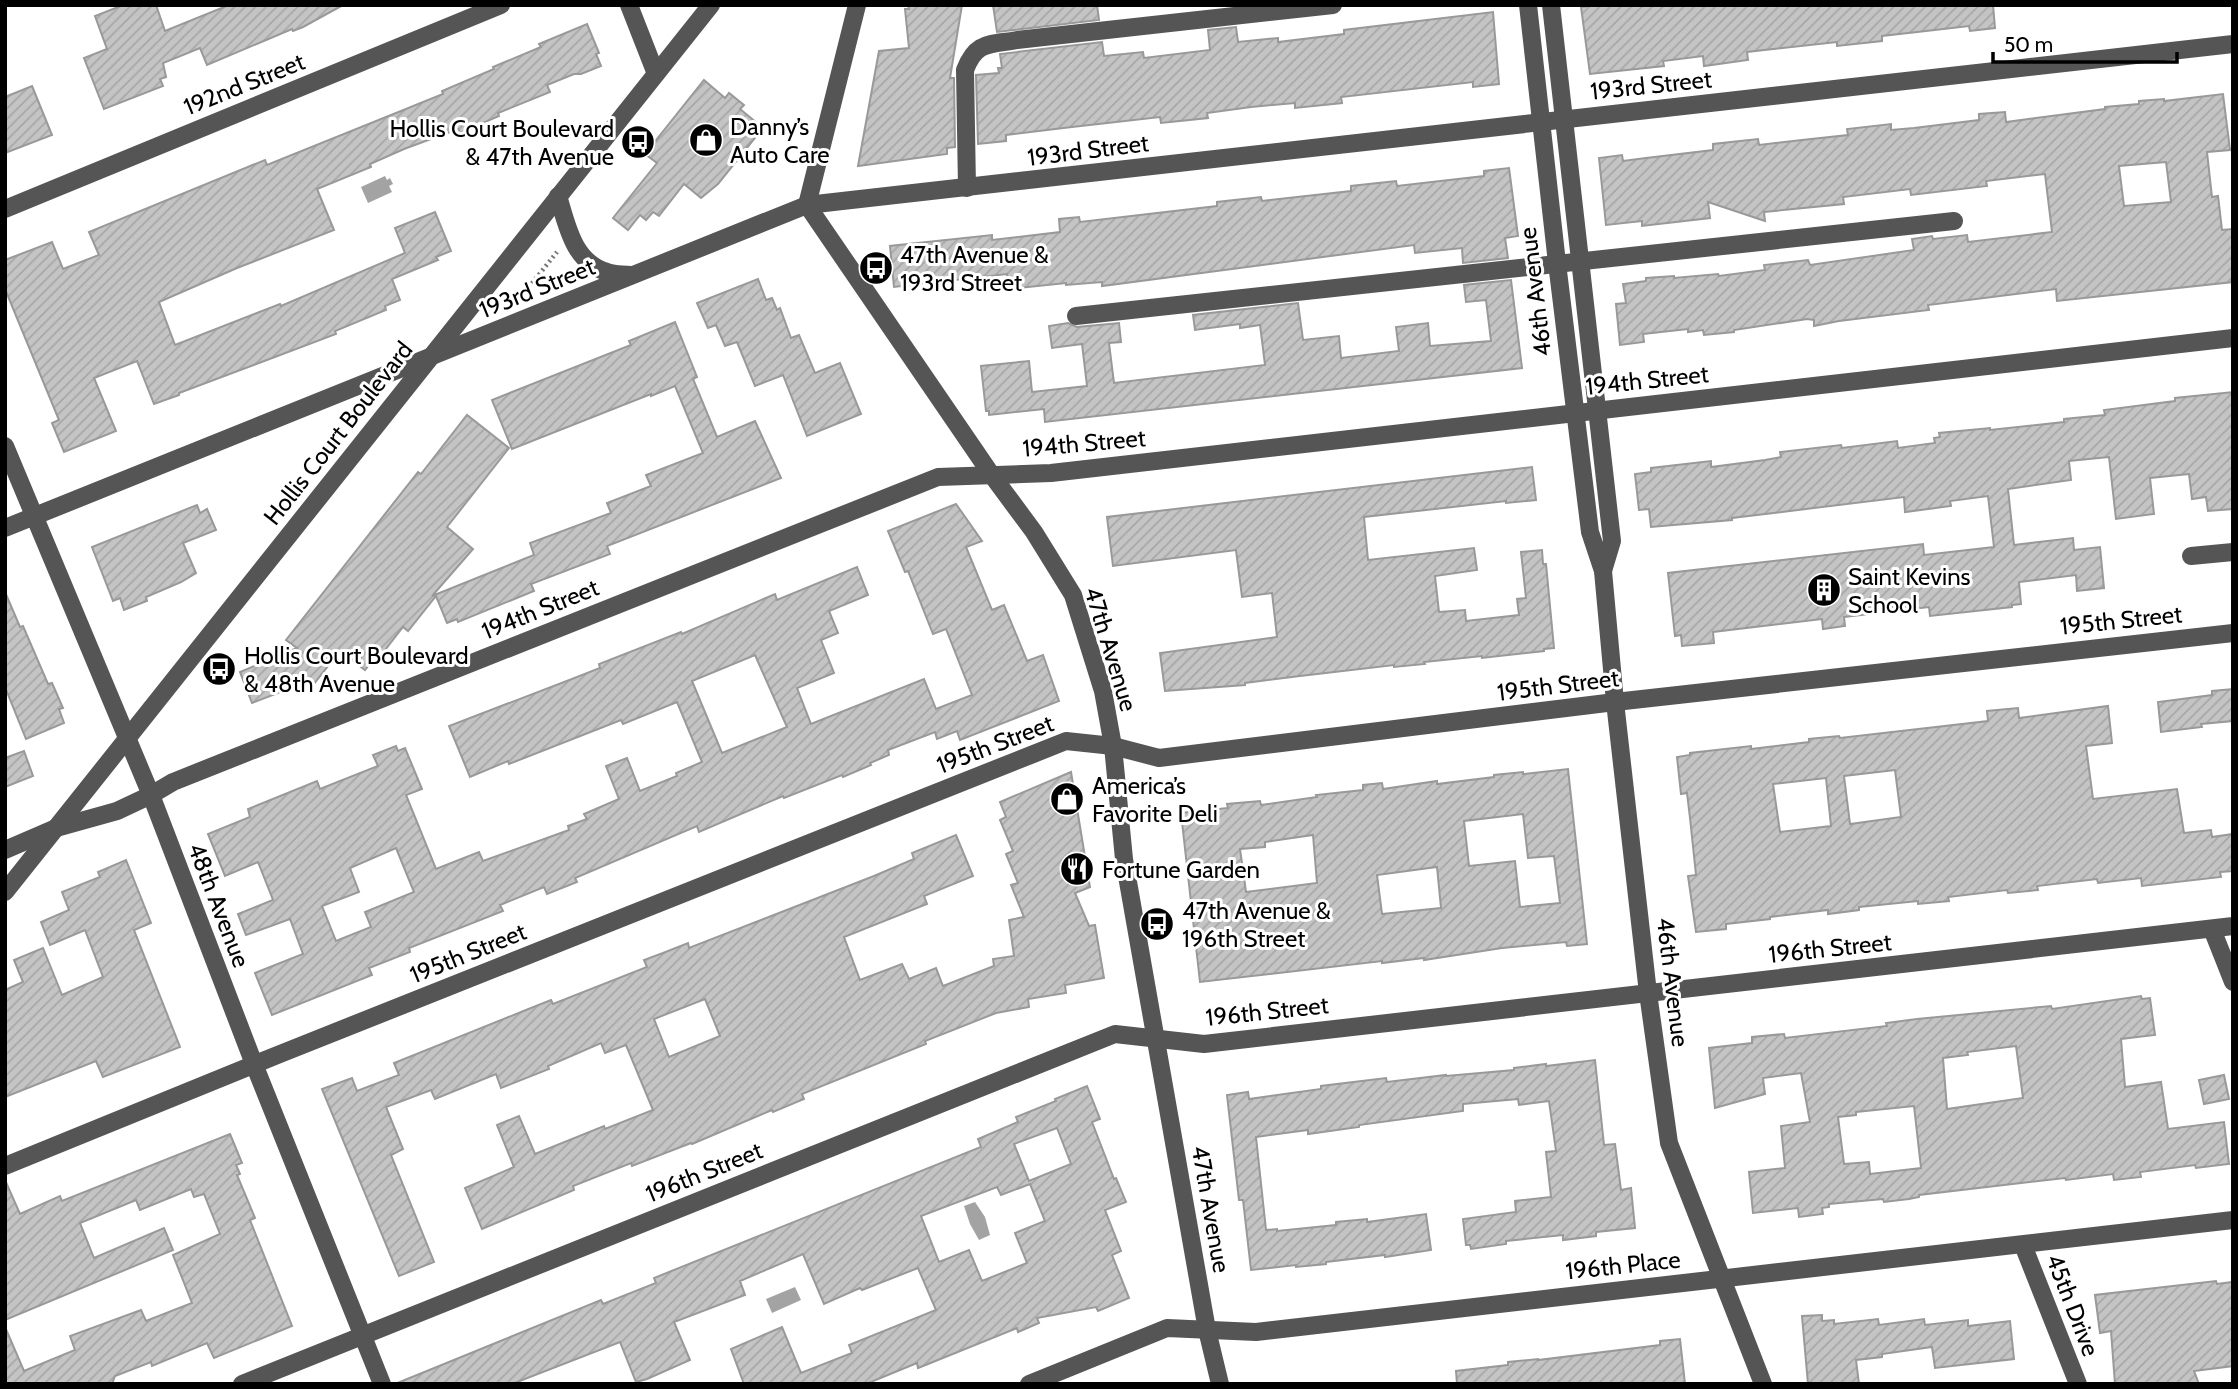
<svg xmlns="http://www.w3.org/2000/svg" width="2238" height="1389" font-family="Cabin,sans-serif">
<style>
.water{fill:#a3a3a3}
.building{fill:url(#building-hatch);stroke:#999;stroke-width:2;fill-rule:evenodd}
.lines{fill:none;stroke-linecap:round;stroke-linejoin:round}
.path{stroke:#777;stroke-width:4.5;stroke-dasharray:2 3.5;stroke-linecap:butt}
.minor{stroke:#555;stroke-width:18}
.labels{text-anchor:middle;dominant-baseline:central;stroke-width:6;stroke-linejoin:round;paint-order:stroke}
.street-label{font-size:24px;fill:#000;stroke:#fff}
.poi-label{font-size:24px;fill:#000;stroke:#fff;text-anchor:start}
</style>
<defs>
<pattern id="building-hatch" width="6" height="6" patternUnits="userSpaceOnUse" patternTransform="scale(1.75)"><rect width="6" height="6" fill="#c4c4c4"/><path d="M-1 1l2-2M0 6l6-6M5 7l2-2" fill="none" stroke="#a7a7a7"/></pattern>
</defs>
<rect width="100%" height="100%" fill="#fff"/>
<g class="water">
<polygon points="385,176 387,180 390,178 393,184 389,186 392,192 368,203 361,187"/>
<polygon points="975,1202 985,1217 990,1235 979,1240 970,1224 964,1206"/>
<polygon points="795,1287 801,1300 772,1313 766,1299"/>
</g>
<g class="building">
<polygon points="123,5 156,5 165,31 229,5 343,5 303,27 293,31 292,29 207,65 200,48 163,63 166,77 160,79 163,86 104,109 84,58 107,49 95,16"/>
<polygon points="908,5 962,5 950,78 954,78 955,147 947,148 947,154 858,166 879,51 909,48 905,9 909,9"/>
<polygon points="993,5 1097,5 1099,20 997,32"/>
<polygon points="1600,5 1993,5 1995,28 1970,31 1969,26 1926,31 1882,36 1882,41 1837,46 1837,42 1747,52 1748,60 1704,66 1703,56 1663,61 1664,66 1590,74 1581,7"/>
<polygon points="1493,12 1499,84 1473,87 1473,82 1341,97 1342,103 1295,108 1295,103 1251,107 1207,113 1208,118 1161,123 1160,117 1072,127 1006,135 1006,141 978,144 976,75 999,73 998,68 1002,68 1000,54 1102,42 1104,56 1143,52 1144,58 1210,50 1208,30 1236,27 1238,42 1278,38 1278,42 1344,34 1344,30"/>
<polygon points="587,24 599,53 596,54 601,66 581,74 574,74 547,85 550,92 498,113 499,116 460,133 458,129 404,149 370,164 371,167 317,189 334,230 237,268 159,302 175,345 280,304 281,306 405,253 395,228 435,212 451,251 436,257 438,260 392,279 400,300 385,306 386,310 335,331 336,334 179,393 179,395 154,404 137,361 94,378 116,431 64,452 52,423 59,420 5,289 5,260 52,242 63,269 99,255 89,232 265,160 267,165 401,111 443,94 442,91 494,69 493,67 541,47 539,44"/>
<polygon points="704,80 725,98 729,93 744,105 740,109 763,128 718,184 701,198 684,184 659,216 653,212 646,220 640,215 628,230 613,218 657,163 645,154"/>
<polygon points="32,86 52,135 5,153 5,97"/>
<path d="M2223 94 2230 150 2207 152 2212 197 2218 196 2222 230 2232 229 2233 282 2057 301 2056 289 1928 305 1929 310 1839 321 1814 326V320L1807 319 1734 330V332L1704 335 1703 330 1688 332V329L1643 334 1644 342 1620 345 1616 304 1626 303 1623 284 1646 281V278L1674 276V278L1718 274 1719 276 1765 270 1764 265 1808 260 1810 265 1914 250 1912 239 1932 236 1933 239 1967 235 1968 242 2052 232 2045 174 1986 181 1987 186 1911 195 1910 189 1843 197 1844 204 1764 212 1765 221 1708 202 1710 218 1642 226V221L1606 225 1599 158 1622 155 1623 161 1646 158 1713 150V144L1758 139 1759 145 1802 140 1848 135 1847 129 1891 124V130L1914 128 1979 120V114L2005 112 2006 122 2105 109V107L2139 104V101L2164 99V101ZM2166 162 2171 202 2124 206 2119 166Z"/>
<polygon points="1509,168 1518,236 1505,238 1508,258 1463,263 1462,248 1415,253 1414,245 1102,286 1102,282 1066,285 1066,283 1009,289 1007,274 894,287 890,246 992,235 992,240 1060,232 1059,219 1079,217 1080,222 1217,206 1217,202 1261,197 1262,201 1351,191 1351,186 1396,181 1397,186 1484,176 1484,171"/>
<polygon points="758,279 766,300 772,298 777,310 780,308 791,338 799,335 815,373 840,363 861,414 807,436 783,375 755,386 737,342 725,346 716,325 708,328 697,303"/>
<polygon points="1511,280 1522,368 1045,422 1044,409 989,415 989,411 986,411 981,366 1029,361 1032,392 1087,386 1082,344 1052,348 1049,326 1068,323 1077,327 1119,323 1121,342 1109,343 1114,383 1265,365 1260,325 1240,328 1240,324 1195,330 1193,315 1298,303 1303,340 1339,336 1341,358 1399,351 1396,327 1428,323 1430,346 1491,341 1486,300 1466,302 1464,285"/>
<polygon points="675,322 697,377 693,379 717,437 755,421 781,478 607,546 610,554 531,584 534,591 458,622 457,619 447,623 436,596 408,631 403,627 375,663 372,661 365,670 340,651 309,690 301,684 252,703 240,672 297,648 286,640 418,472 421,474 467,415 509,448 447,527 473,549 432,596 534,555 530,543 611,513 607,503 651,486 646,475 703,453 675,386 651,396 651,394 512,449 492,400 631,345 629,341"/>
<polygon points="2233,392 2233,509 2208,511 2206,497 2192,499 2189,474 2150,478 2154,514 2116,519 2109,457 2069,461 2071,480 2008,489 2014,545 2073,538 2074,550 2100,547 2104,588 2077,591 2076,575 2019,582 2021,604 2012,605 2012,607 1930,616 1929,607 1844,617 1845,626 1823,629 1822,619 1713,632 1714,643 1682,646 1681,635 1675,636 1668,573 1923,544 1924,555 1994,547 1988,496 1950,501 1951,506 1905,512 1904,497 1732,518 1732,520 1651,527 1649,509 1639,510 1635,474 1651,472 1651,468 1711,461 1711,467 1765,460 1781,457 1780,452 1841,445 1842,448 1897,441 1898,448 1935,443 1934,438 1940,437 1939,433 1990,428 1990,430 2064,422 2064,419 2105,415 2104,410 2175,401 2175,398"/>
<polygon points="1532,467 1536,500 1506,503 1506,501 1364,517 1368,560 1474,548 1477,570 1435,576 1439,612 1465,610 1466,621 1519,615 1517,599 1526,598 1521,552 1542,550 1543,564 1546,564 1554,648 1544,649 1544,651 1482,658 1482,656 1424,662 1425,664 1394,667 1394,665 1300,676 1245,683 1245,685 1165,691 1160,653 1277,637 1272,593 1242,597 1236,550 1113,566 1107,517"/>
<path d="M956 504 982 541 966 547 992 610 1004 605 1027 661 1043 655 1059 701 960 740 957 731 937 739 935 732 888 750 889 755 870 763 871 765 843 777 842 775 784 798 783 796 699 832 697 826 575 878 577 882 547 894 544 887 500 905 503 911 409 948 410 952 369 968 372 975 272 1015 255 973 303 954 290 919 246 935 238 914 273 900 258 862 225 876 208 834 250 817 248 809 317 781 320 789 378 766 373 755 396 746 398 751 405 748 422 789 406 795 436 869 479 852 483 861 569 830 568 826 587 819 584 814 619 799 606 766 627 758 640 791 677 776 676 773 702 762 677 702 623 724 621 720 509 764 508 761 470 777 449 726 572 679 600 668 599 664 681 632 682 634 775 594 777 600 857 567 868 595 829 611 838 633 821 640 834 673 797 688 811 724 924 679 936 709 972 695 946 629 933 634 908 571 905 572 888 531ZM755 655 787 727 722 753 692 681ZM396 848 414 892 365 912 371 927 336 941 322 906 359 892 350 868Z"/>
<polygon points="197,505 200,513 207,509 216,530 183,543 196,573 181,582 146,597 147,601 124,610 120,598 113,601 92,547"/>
<polygon points="5,592 20,627 23,626 48,684 52,683 63,708 59,709 64,723 26,739 5,687"/>
<polygon points="2233,689 2233,721 2201,724 2202,727 2161,732 2158,702 2212,695 2212,691"/>
<path d="M2108 706 2112 743 2086 746 2093 799 2177 789 2184 833 2211 830 2212 837 2233 834V871L2220 872 2221 877 2142 886 2141 878 2098 883 2097 879 2037 886 2038 890 2008 893 2007 890 1948 897 1949 901 1918 904V901L1859 907V910L1828 914V910L1770 917V919L1726 924V929L1696 932 1688 876 1696 875 1690 818 1687 793 1681 794 1677 757 1690 755V753L1751 746V749L1809 742V739L1839 736 1840 738 1988 721 1987 711 2018 708 2019 718ZM1895 770 1901 817 1850 824 1844 776ZM1826 778 1831 826 1780 832 1773 784Z"/>
<polygon points="24,751 33,776 5,787 5,758"/>
<path d="M1568 769 1587 944 1567 946 1566 942 1502 948 1424 960V958L1382 963V961L1200 982 1181 813 1228 808 1227 804 1260 801 1261 805 1317 797 1316 795 1363 790V785L1382 783 1383 789 1437 781V784L1494 777V775L1523 772V774ZM1523 814 1528 858 1554 856 1560 903 1520 907 1515 861 1469 866 1464 821ZM1313 835 1317 883 1246 892 1240 849 1265 847V842ZM1437 867 1441 908 1382 914 1377 875Z"/>
<path d="M1071 772 1090 887 1075 893 1089 926 1095 925 1104 978 1065 985 1066 993 1028 999 1029 1007 996 1013 925 1041 926 1044 802 1094 804 1099 773 1112 772 1110 692 1144 691 1143 632 1166 631 1163 573 1186 574 1190 482 1229 465 1188 514 1167 497 1125 519 1116 535 1154 604 1126 605 1129 653 1110 626 1045 605 1053 601 1043 548 1066 549 1069 501 1088 496 1074 435 1099 431 1090 386 1107 403 1149 391 1155 434 1262 399 1276 322 1089 352 1078 357 1091 399 1075 394 1063 526 1010 551 1000 553 1004 647 967 644 960 663 953 688 943 689 948 874 876 914 859 912 853 956 835 973 876 924 896 927 904 844 937 860 980 902 964 909 979 936 968 943 986 994 966 993 959 1014 956 1009 920 1024 917 1011 885 1018 883 1006 854 1013 851 1000 820 1006 817 1000 802ZM705 999 720 1036 669 1057 654 1019Z"/>
<polygon points="126,860 151,923 134,930 180,1047 103,1077 96,1061 5,1097 5,990 23,982 14,960 43,948 62,995 103,977 85,930 50,945 41,922 69,910 62,892 100,877 98,872"/>
<path d="M2141 996 2142 999 2150 998 2155 1035 2121 1039 2125 1087 2161 1082 2168 1129 2224 1122 2229 1164 2196 1168 2195 1165 2140 1172 2141 1177 2114 1180 2113 1174 2066 1180 2065 1178 1919 1195V1197L1909 1199 1884 1202 1883 1199 1829 1204V1207L1822 1208 1823 1214 1799 1217 1798 1208 1753 1213 1749 1172 1785 1168 1781 1126 1810 1122 1801 1073 1763 1078 1765 1094 1715 1108 1709 1048 1752 1043V1037L1784 1034 1785 1038 1887 1026 1886 1023 1917 1019 2051 1006 2052 1009ZM2016 1046 2023 1098 1947 1109 1943 1058 1968 1055 1967 1052ZM1914 1106 1921 1168 1870 1174 1869 1162 1844 1164 1838 1117 1856 1115V1112Z"/>
<polygon points="1595,1060 1604,1145 1615,1144 1621,1190 1631,1188 1635,1228 1596,1232 1596,1236 1563,1240 1563,1235 1506,1241 1506,1244 1471,1249 1470,1245 1466,1245 1463,1219 1516,1212 1515,1201 1551,1197 1546,1152 1556,1151 1549,1101 1519,1105 1518,1099 1463,1104 1463,1111 1359,1125 1359,1127 1308,1134 1308,1130 1256,1137 1266,1230 1277,1229 1277,1231 1336,1225 1336,1222 1367,1219 1367,1222 1426,1214 1431,1250 1385,1257 1385,1255 1326,1262 1326,1264 1296,1267 1296,1265 1251,1270 1243,1200 1239,1200 1227,1095 1248,1092 1249,1099 1321,1089 1321,1086 1386,1078 1387,1082 1446,1075 1446,1076 1514,1070 1514,1068 1546,1064 1546,1066"/>
<polygon points="2224,1075 2229,1099 2204,1104 2199,1080"/>
<path d="M1087 1086 1100 1119 1092 1122 1114 1179 1116 1178 1126 1202 1105 1210 1121 1251 1112 1255 1129 1298 1098 1311 1096 1307 1037 1318 1039 1323 1018 1332 1017 1328 918 1368 917 1363 866 1384H744L731 1349 782 1327 801 1373 852 1353 849 1345 936 1310 918 1268 862 1290 860 1288 824 1304 803 1254 740 1281 745 1295 674 1322 690 1360 647 1379 636 1382 620 1342 512 1384H395L601 1300 603 1304 656 1283 654 1278 981 1147 978 1139 1018 1122 1016 1117 1056 1101 1055 1099ZM1057 1128 1071 1164 1029 1181 1014 1144ZM1030 1184 1045 1221 1015 1233 1027 1263 982 1281 969 1250 939 1262 921 1216 997 1187 1001 1195Z"/>
<polygon points="230,1134 242,1163 236,1165 240,1174 237,1175 255,1218 250,1220 292,1326 214,1358 207,1343 152,1366 151,1362 115,1376 112,1384 5,1384 5,1327 24,1371 75,1350 70,1336 141,1310 146,1321 192,1303 173,1255 220,1234 204,1194 194,1197 191,1189 140,1210 136,1200 80,1223 94,1258 164,1228 173,1250 5,1320 5,1180 20,1214 60,1196 62,1201"/>
<polygon points="2216,1281 2217,1284 2233,1282 2233,1366 2194,1371 2199,1384 2115,1384 2111,1331 2100,1333 2095,1295"/>
<polygon points="1822,1315 1822,1321 1834,1320 1834,1324 1878,1319 1879,1325 1924,1319 1925,1325 1968,1320 1968,1326 2010,1321 2014,1359 1935,1368 1932,1347 1882,1354 1882,1357 1856,1360 1859,1384 1808,1384 1802,1316"/>
<polygon points="1680,1339 1685,1384 1457,1384 1456,1371 1508,1365 1508,1362 1538,1359 1538,1360 1660,1345 1660,1341"/>
</g>
<g class="lines">
<polyline class="path" points="525,292 557,252"/>
<g class="minor">
<polyline points="629,5 656,74"/>
<polyline points="857,5 807,205 991,474 1034,532 1073,595 1103,691 1113,746 1124,859 1207,1330 1220,1384"/>
<polyline points="1528,5 1557,263 1590,532 1603,571 1615,702 1648,993 1669,1143 1763,1384"/>
<polyline points="1551,5 1612,541 1603,571"/>
<path d="M967 188 965 70C976 41 989 45 1017 40L1333 5"/>
<path d="M558 196C567 225 573 262 607 272 614 275 623 274 630 275"/>
<polyline points="5,209 501,5"/>
<polyline points="1076,316 1954,221"/>
<polyline points="5,446 151,795 254,1064 382,1384"/>
<polyline points="5,528 807,205 2233,44"/>
<polyline points="2191,556 2233,552"/>
<polyline points="5,850 56,828 117,811 151,795 173,782 938,477 1051,473 2233,338"/>
<polyline points="5,892 711,5"/>
<polyline points="2212,929 2233,982"/>
<polyline points="5,1166 280,1054 1066,741 1113,746 1159,758 1615,702 2233,633"/>
<polyline points="2023,1245 2078,1384"/>
<polyline points="242,1384 1115,1034 1204,1044 2233,926"/>
<polyline points="1029,1384 1167,1328 1256,1332 2233,1220"/>
</g>
</g>
<defs>
<g id="shop-disc" transform="scale(1.75)"><circle r="9.5" fill="#000" stroke="#fff"/><path d="M-5-2.5h2.3a2.7 3.5 0 0 1 5.4 0H5L5.5 6h-11ZM-1.5-2.5h3a1.5 2.3 0 0 0-3 0Z" fill="#fff"/></g>
<g id="bus-disc" transform="scale(1.75)"><circle r="9.5" fill="#000" stroke="#fff"/><path d="M-5-6H5V4H4V6H2V4H-2V6H-4V4H-5ZM-3.5-4V0h7V-4ZM-3.5 1.2v1.5H-2V1.2ZM2 1.2v1.5H3.5V1.2Z" fill="#fff"/></g>
<g id="building-disc" transform="scale(1.75)"><circle r="9.5" fill="#000" stroke="#fff"/><path d="M-4-6H4V6H1V3H-1V6H-4ZM-2.5-4.3h1.7v1.8h-1.7ZM.8-4.3h1.7v1.8H.8ZM-2.5-1h1.7V.8h-1.7ZM.8-1h1.7V.8H.8Z" fill="#fff"/></g>
<g id="restaurant-disc" transform="scale(1.75)"><circle r="9.5" fill="#000" stroke="#fff"/><path d="M-5-6h1v4h1v-4h1v4h1v-4h1v5L-1.5 .5V6h-2V.5L-5-1ZM5-6V6H3V1.5H1.5Q1.5-4 5-6Z" fill="#fff"/></g>
</defs>
<g fill-rule="evenodd">
<use href="#shop-disc" x="706" y="140"/>
<use href="#bus-disc" x="638" y="142"/>
<use href="#bus-disc" x="876" y="268"/>
<use href="#building-disc" x="1824" y="590"/>
<use href="#bus-disc" x="219" y="669"/>
<use href="#shop-disc" x="1067" y="799"/>
<use href="#restaurant-disc" x="1077" y="869"/>
<use href="#bus-disc" x="1157" y="924"/>
</g>
<g class="labels">
<g class="street-label">
<text transform="translate(244 84) rotate(-22)">192nd Street</text>
<text transform="translate(1651 85) rotate(-6)">193rd Street</text>
<text transform="translate(1088 150) rotate(-7)">193rd Street</text>
<text transform="translate(537 288) rotate(-22)">193rd Street</text>
<text transform="translate(1535 292) rotate(-97)">46th Avenue</text>
<text transform="translate(1647 380) rotate(-6)">194th Street</text>
<text transform="translate(338 433) rotate(-52)">Hollis Court Boulevard</text>
<text transform="translate(1084 443) rotate(-5)">194th Street</text>
<text transform="translate(540 609) rotate(-22)">194th Street</text>
<text transform="translate(2121 620) rotate(-6)">195th Street</text>
<text transform="translate(1111 649) rotate(73)">47th Avenue</text>
<text transform="translate(1558 685) rotate(-7)">195th Street</text>
<text transform="translate(995 744) rotate(-21)">195th Street</text>
<text transform="translate(219 905) rotate(69)">48th Avenue</text>
<text transform="translate(1830 948) rotate(-6)">196th Street</text>
<text transform="translate(468 953) rotate(-22)">195th Street</text>
<text transform="translate(1673 982) rotate(83)">46th Avenue</text>
<text transform="translate(1267 1011) rotate(-6)">196th Street</text>
<text transform="translate(704 1172) rotate(-22)">196th Street</text>
<text transform="translate(1211 1209) rotate(80)">47th Avenue</text>
<text transform="translate(1623 1265) rotate(-6)">196th Place</text>
<text transform="translate(2073 1305) rotate(69)">45th Drive</text>
</g>
<g class="poi-label">
<text x="730" y="126">Danny’s<tspan x="730" dy="28">Auto Care</tspan></text>
<text x="614" y="128" text-anchor="end">Hollis Court Boulevard<tspan x="614" dy="28">&amp; 47th Avenue</tspan></text>
<text x="900" y="254">47th Avenue &amp;<tspan x="900" dy="28">193rd Street</tspan></text>
<text x="1848" y="576">Saint Kevins<tspan x="1848" dy="28">School</tspan></text>
<text x="244" y="655">Hollis Court Boulevard<tspan x="244" dy="28">&amp; 48th Avenue</tspan></text>
<text x="1092" y="785">America’s<tspan x="1092" dy="28">Favorite Deli</tspan></text>
<text x="1102" y="869">Fortune Garden</text>
<text x="1182" y="910">47th Avenue &amp;<tspan x="1182" dy="28">196th Street</tspan></text>
</g>
</g>
<rect width="2238" height="1389" fill="none" stroke="#000000" stroke-width="14"/>
<path d="M1993 52v10h184v-10" fill="none" stroke="#000000" stroke-width="3.5"/>
<text x="2004" y="52" font-size="21" fill="#000000" stroke="#ffffff" stroke-width="5" paint-order="stroke">50 m</text>
</svg>
